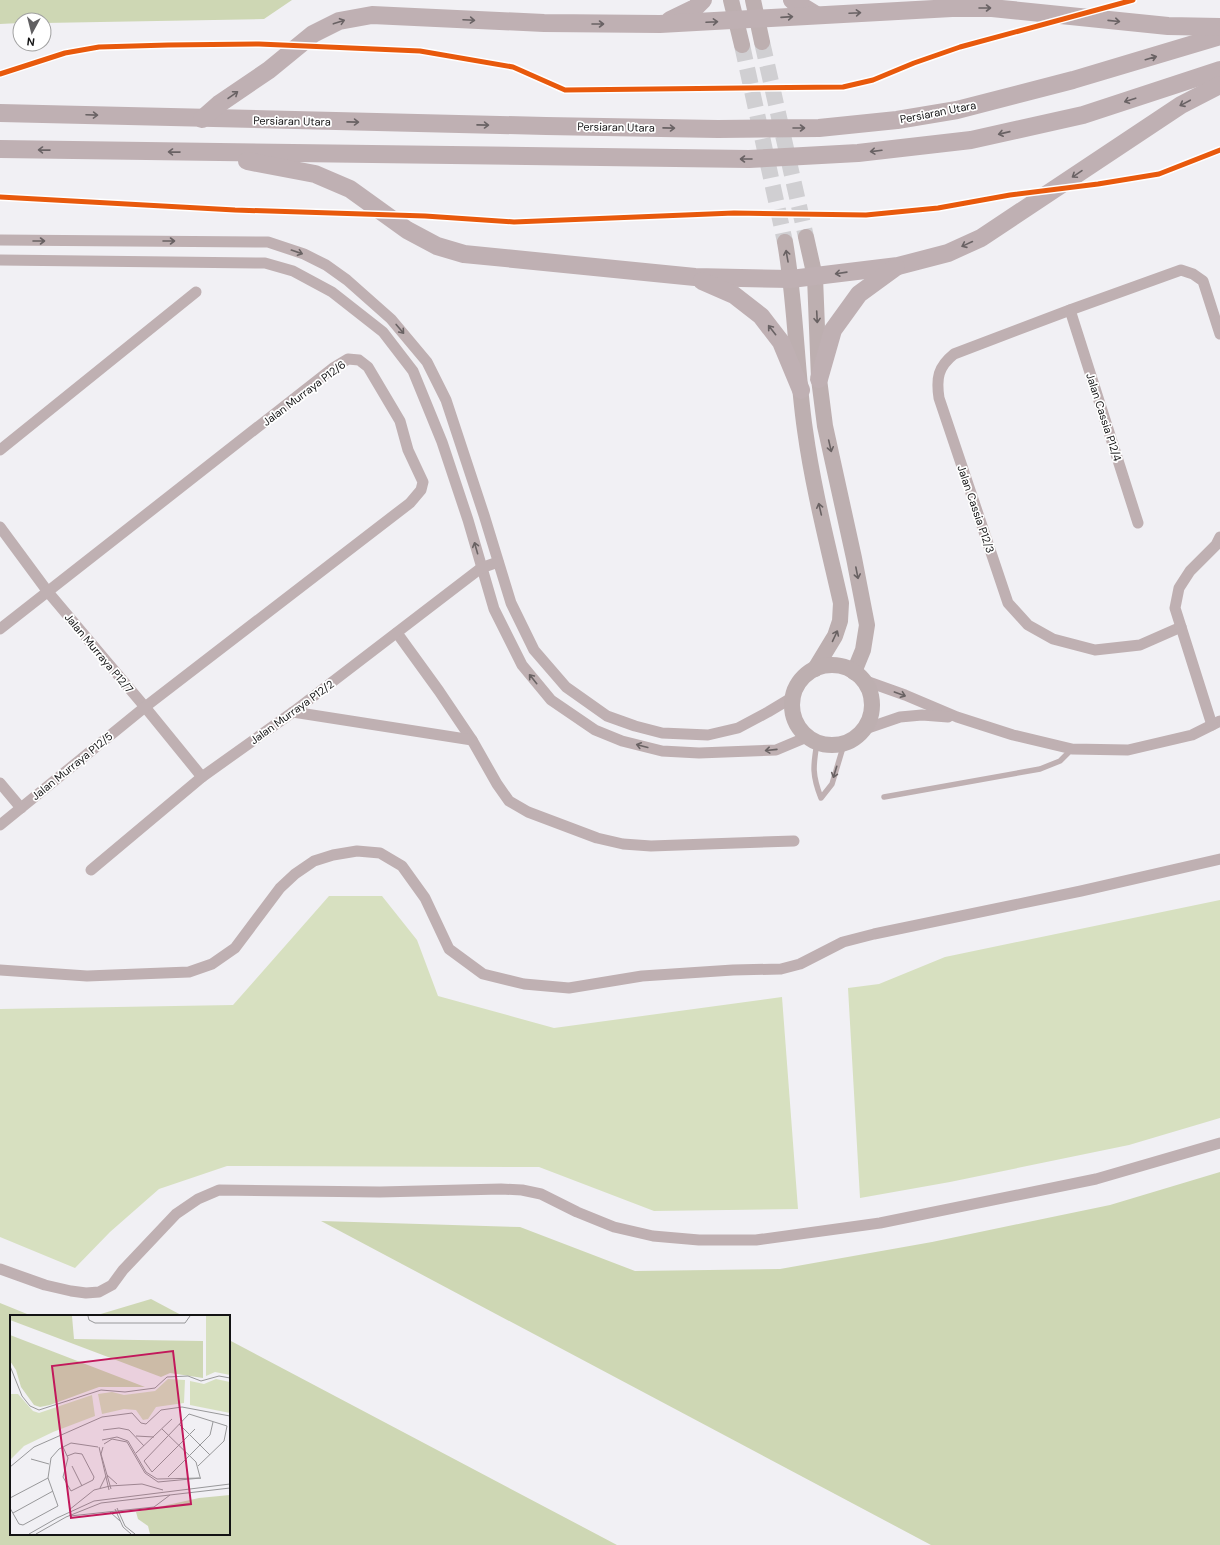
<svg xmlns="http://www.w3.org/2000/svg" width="1220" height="1545" font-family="'DM Sans',sans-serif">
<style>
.green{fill:#d7e0c0}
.forest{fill:#ced7b4}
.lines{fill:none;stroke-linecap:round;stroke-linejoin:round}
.secondary-tunnel{stroke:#d0cfd2;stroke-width:16;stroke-dasharray:16 8;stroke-linecap:butt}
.lane{stroke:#bfb0b2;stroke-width:5.5}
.street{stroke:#bfb0b2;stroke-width:11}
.secondary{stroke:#bdafb0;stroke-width:16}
.primary{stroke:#bfb0b3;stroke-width:18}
.cycleway-casing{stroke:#fff;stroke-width:8}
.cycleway{stroke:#e8590c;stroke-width:5}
.oneway{stroke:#696264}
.oneway2{stroke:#696263}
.oneway3{stroke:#686162}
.labels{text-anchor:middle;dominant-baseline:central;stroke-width:3.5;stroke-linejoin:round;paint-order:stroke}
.street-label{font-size:11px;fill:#131314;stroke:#fff}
.inset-road{fill:none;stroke:#98989a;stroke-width:1}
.view{fill:#c2185b;fill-opacity:0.15;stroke:#c2185b;stroke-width:2}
.inset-edge{fill:none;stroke:#131314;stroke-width:2}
</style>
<rect width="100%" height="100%" fill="#f1f0f4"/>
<g class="green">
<polygon points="329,896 382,896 417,940 438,996 554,1028 782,997 798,1209 654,1211 539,1167 227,1166 159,1189 110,1232 75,1268 0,1237 0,1009 233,1005"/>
<polygon points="1220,900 1220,1118 1129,1145 950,1182 860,1198 848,988 879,984 945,957"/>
</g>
<g class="forest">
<polygon points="0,0 292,0 264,19 44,23 44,20 20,20 20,23 0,24"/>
<polygon points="1220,1172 1220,1545 931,1545 321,1221 520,1227 635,1271 780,1269 932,1242 1110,1205"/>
<polygon points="151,1299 183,1316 94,1316"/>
<polygon points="0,1303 32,1316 11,1316 11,1534 229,1534 229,1340 617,1545 0,1545"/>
</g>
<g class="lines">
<g class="secondary-tunnel">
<polyline points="762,42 806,237"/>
<polyline points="742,45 785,242"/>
</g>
<g class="lane">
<path d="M817 743C813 766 812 775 821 798L832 784 844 744"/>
<polyline points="884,797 1040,769 1060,761 1072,749"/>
</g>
<g class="street">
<polyline points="0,240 268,242 304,254 326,265 347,280 391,319 427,362 446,400 484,515 511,603 534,650 566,687 607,716 635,726 662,733 708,735 738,728 768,712 793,697"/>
<polyline points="0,260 265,263 293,271 332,292 383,332 413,371 442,442 468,520 494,609 522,665 551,700 595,730 622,741 662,751 699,753 776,750 807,737"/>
<polyline points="1070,310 1138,523"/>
<polyline points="0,450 196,292"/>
<polyline points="0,527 48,592 145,707 202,777"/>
<path d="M1181 627 1140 645 1095 650 1053 639 1028 625 1008 603 939 398C936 378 938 367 954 354L1070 310 1181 270 1193 274 1203 281 1220 334"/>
<polyline points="0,629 333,368 348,359 359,360 368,367 400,421 408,450 423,482 421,490 410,503 145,707 0,825"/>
<polyline points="397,633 439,691 472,740 497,784 509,801 528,812 597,838 623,844 651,846 794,841"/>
<polyline points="863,680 905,695 957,717 1013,735 1072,749 1128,750 1192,735 1220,721"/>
<polyline points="293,712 472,740"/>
<polyline points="1212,725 1175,608 1179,588 1190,571 1216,545 1220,537"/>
<polyline points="865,729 900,717 922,715 948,717"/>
<polyline points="0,783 21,808"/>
<polyline points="91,870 202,777 293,712 481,568 498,562"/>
<polyline points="0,970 87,976 189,972 212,964 235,948 280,888 295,874 314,861 333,855 357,851 380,853 402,866 425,898 449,949 483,974 524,984 569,988 642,976 733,970 781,969 800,964 843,942 874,934 1081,891 1220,859"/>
<polyline points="0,1269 45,1285 71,1291 86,1293 99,1292 112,1285 123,1270 176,1214 198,1199 219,1190 380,1192 501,1189 522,1190 541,1194 577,1212 614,1227 653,1236 699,1240 756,1240 880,1223 1096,1179 1220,1143"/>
</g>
<g class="secondary">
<polyline points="731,0 742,45"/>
<polyline points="753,0 762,42"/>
<polyline points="806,237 815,277 819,379 825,426 854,558 867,625 863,650 854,672"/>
<path d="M785 242C796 304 796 368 805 430 813 488 828 546 841 603L840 621 835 636 815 669"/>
<circle cx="832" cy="705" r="40"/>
</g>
<g class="primary">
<polyline points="792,0 816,15"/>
<polyline points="670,20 695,8 703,0"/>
<polyline points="0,113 546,126 718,129 819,128 897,120 957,110 1073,80 1220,36"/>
<polyline points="202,119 219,104 269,70 313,34 339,21 372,15 544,23 660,24 952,8 992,8 1168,26 1220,27"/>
<polyline points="0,149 749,159 858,153 971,140 1083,115 1220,70"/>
<polyline points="247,161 315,174 350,189 407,230 437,246 464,254 695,277 791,279 898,266 948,253 981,238 1181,105 1220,85"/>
<polyline points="702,281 734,295 761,316 781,342 801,390"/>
<polyline points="819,379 833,330 859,294 896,267"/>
</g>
<g class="cycleway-casing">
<g id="cycleway">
<polyline points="0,74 65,53 99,47 168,45 259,44 420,51 513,67 565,90 843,87 873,80 914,63 960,47 1133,0"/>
<polyline points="0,197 235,210 425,216 514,222 734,213 866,215 938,208 1010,195 1098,184 1159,174 1220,150"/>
</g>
</g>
<use href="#cycleway" class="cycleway"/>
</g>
<defs><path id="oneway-shaft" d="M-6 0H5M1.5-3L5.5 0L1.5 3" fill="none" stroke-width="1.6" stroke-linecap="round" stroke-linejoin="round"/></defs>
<g class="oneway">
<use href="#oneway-shaft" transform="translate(985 8)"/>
<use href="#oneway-shaft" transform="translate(855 13) rotate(-3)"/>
<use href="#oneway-shaft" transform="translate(787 17) rotate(-4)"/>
<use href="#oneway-shaft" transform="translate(469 20) rotate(3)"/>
<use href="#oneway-shaft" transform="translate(1114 21) rotate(6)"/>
<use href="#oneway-shaft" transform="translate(339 22) rotate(-18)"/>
<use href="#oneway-shaft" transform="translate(712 22) rotate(-3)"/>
<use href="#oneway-shaft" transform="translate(598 24)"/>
<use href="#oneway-shaft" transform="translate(1151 58) rotate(-16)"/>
<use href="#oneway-shaft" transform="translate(233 95) rotate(-35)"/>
<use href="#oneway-shaft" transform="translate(1130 100) rotate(162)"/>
<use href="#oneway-shaft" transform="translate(1185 103) rotate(152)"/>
<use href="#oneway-shaft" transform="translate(92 115) rotate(2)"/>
<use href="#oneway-shaft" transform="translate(353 122) rotate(1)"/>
<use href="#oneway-shaft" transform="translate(483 125) rotate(1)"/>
<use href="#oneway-shaft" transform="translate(669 128) rotate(1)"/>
<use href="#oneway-shaft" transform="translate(799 128)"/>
<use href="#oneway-shaft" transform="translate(1004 133) rotate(167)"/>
<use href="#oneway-shaft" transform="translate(44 150) rotate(-179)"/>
<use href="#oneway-shaft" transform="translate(876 151) rotate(173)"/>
<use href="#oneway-shaft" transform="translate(174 152) rotate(-179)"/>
<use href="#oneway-shaft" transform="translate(746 159) rotate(180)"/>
<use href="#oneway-shaft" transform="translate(1077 174) rotate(146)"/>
<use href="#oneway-shaft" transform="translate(967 244) rotate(155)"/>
<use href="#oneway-shaft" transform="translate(841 273) rotate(172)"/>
<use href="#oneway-shaft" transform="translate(772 330) rotate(-128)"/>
</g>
<g class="oneway2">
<use href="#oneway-shaft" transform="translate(39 241)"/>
<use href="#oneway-shaft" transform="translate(169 241)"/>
<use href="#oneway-shaft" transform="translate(297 252) rotate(19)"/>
<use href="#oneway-shaft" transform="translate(400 329) rotate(50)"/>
<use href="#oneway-shaft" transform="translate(476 548) rotate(-106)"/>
<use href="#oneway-shaft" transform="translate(533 679) rotate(-129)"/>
<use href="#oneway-shaft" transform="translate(900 694) rotate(20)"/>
<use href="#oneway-shaft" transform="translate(642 746) rotate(-165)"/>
<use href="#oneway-shaft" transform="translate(771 750) rotate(174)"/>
<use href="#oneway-shaft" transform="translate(835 772) rotate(107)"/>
</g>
<g class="oneway3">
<use href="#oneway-shaft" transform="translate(787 256) rotate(-100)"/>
<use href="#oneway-shaft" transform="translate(817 317) rotate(87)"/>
<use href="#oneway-shaft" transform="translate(830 446) rotate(77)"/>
<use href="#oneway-shaft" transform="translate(820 509) rotate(-103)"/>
<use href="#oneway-shaft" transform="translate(857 573) rotate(79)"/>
<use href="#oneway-shaft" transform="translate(835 636) rotate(-65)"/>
</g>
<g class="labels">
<g class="street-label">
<text transform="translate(938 112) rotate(-11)">Persiaran Utara</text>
<text transform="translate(292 121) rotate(1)">Persiaran Utara</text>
<text transform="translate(616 127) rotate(1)">Persiaran Utara</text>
<text transform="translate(304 393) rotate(-37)">Jalan Murraya P12/6</text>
<text transform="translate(1104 417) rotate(72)">Jalan Cassia P12/4</text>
<text transform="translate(976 509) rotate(71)">Jalan Cassia P12/3</text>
<text transform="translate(99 653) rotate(50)">Jalan Murraya P12/7</text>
<text transform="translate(292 712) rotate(-36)">Jalan Murraya P12/2</text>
<text transform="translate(72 766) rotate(-39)">Jalan Murraya P12/5</text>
</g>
</g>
<g transform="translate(10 1315)">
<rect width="220" height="220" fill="#f1f0f4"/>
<path d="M196 1H220V60L205 57 196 61ZM158 64 175 65 174 88 146 92 138 104 133 105 126 95 114 94 92 99 88 79 102 77 114 80 145 76ZM206 64 220 67V98L180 90V66L194 69ZM0 79H8L23 96 29 98 82 80 85 101 43 117 14 131 0 145Z" fill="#d7e0c0"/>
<path d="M0 1H62L64 24 193 26V63L160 58 151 62 0 5ZM0 20 135 72H89L40 90 30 92 24 90 11 72 6 55 0 46ZM220 180V219H140L138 211 128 204 126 197 189 183Z" fill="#ced7b4"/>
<path class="inset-road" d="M78 1 79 5 85 8H175L180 1M0 51 12 81 20 91 29 95 91 75 115 77 145 73 157 62 178 61 191 66 209 61 220 63M169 109 200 140M152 114 186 147 190 162M185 114 142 157 134 146 179 99 217 111 214 126 188 151M93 115 109 113 119 115 134 131M126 121 144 122M92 125 107 122 118 126 136 157 147 164 191 163M94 129 102 124 117 127 135 158 148 167 191 163M53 132 58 143 53 162 61 176 83 165 84 162 72 139 65 138 57 141M89 132 99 175M93 132 91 139 101 174M126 138 162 104M21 144 39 149M62 151 72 171M0 152 24 132 92 102 122 98 131 108 136 109 151 95 172 92 220 101M97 160 107 169M158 162 200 120 203 107M90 173 96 161M0 183 38 163M0 193 9 209 13 210 48 191 38 163 41 143 49 134 61 128 88 132M107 193 115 211 125 219M105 194 113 212 121 219M59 195 84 175 100 171 132 169 153 175M100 197 110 206M3 198 43 176M60 201 144 192 160 180M19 219 47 203 84 186 220 169M26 219 56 202 91 188 220 173"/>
<path class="view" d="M163 36 181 189 61 203 42 51Z"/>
<rect width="220" height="220" class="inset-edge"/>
</g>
<g transform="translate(32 32) rotate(187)"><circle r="19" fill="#ffffff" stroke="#a1a1a1"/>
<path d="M0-3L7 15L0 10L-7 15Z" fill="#616062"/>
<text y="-6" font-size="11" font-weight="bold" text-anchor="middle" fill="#131314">N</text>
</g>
</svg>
